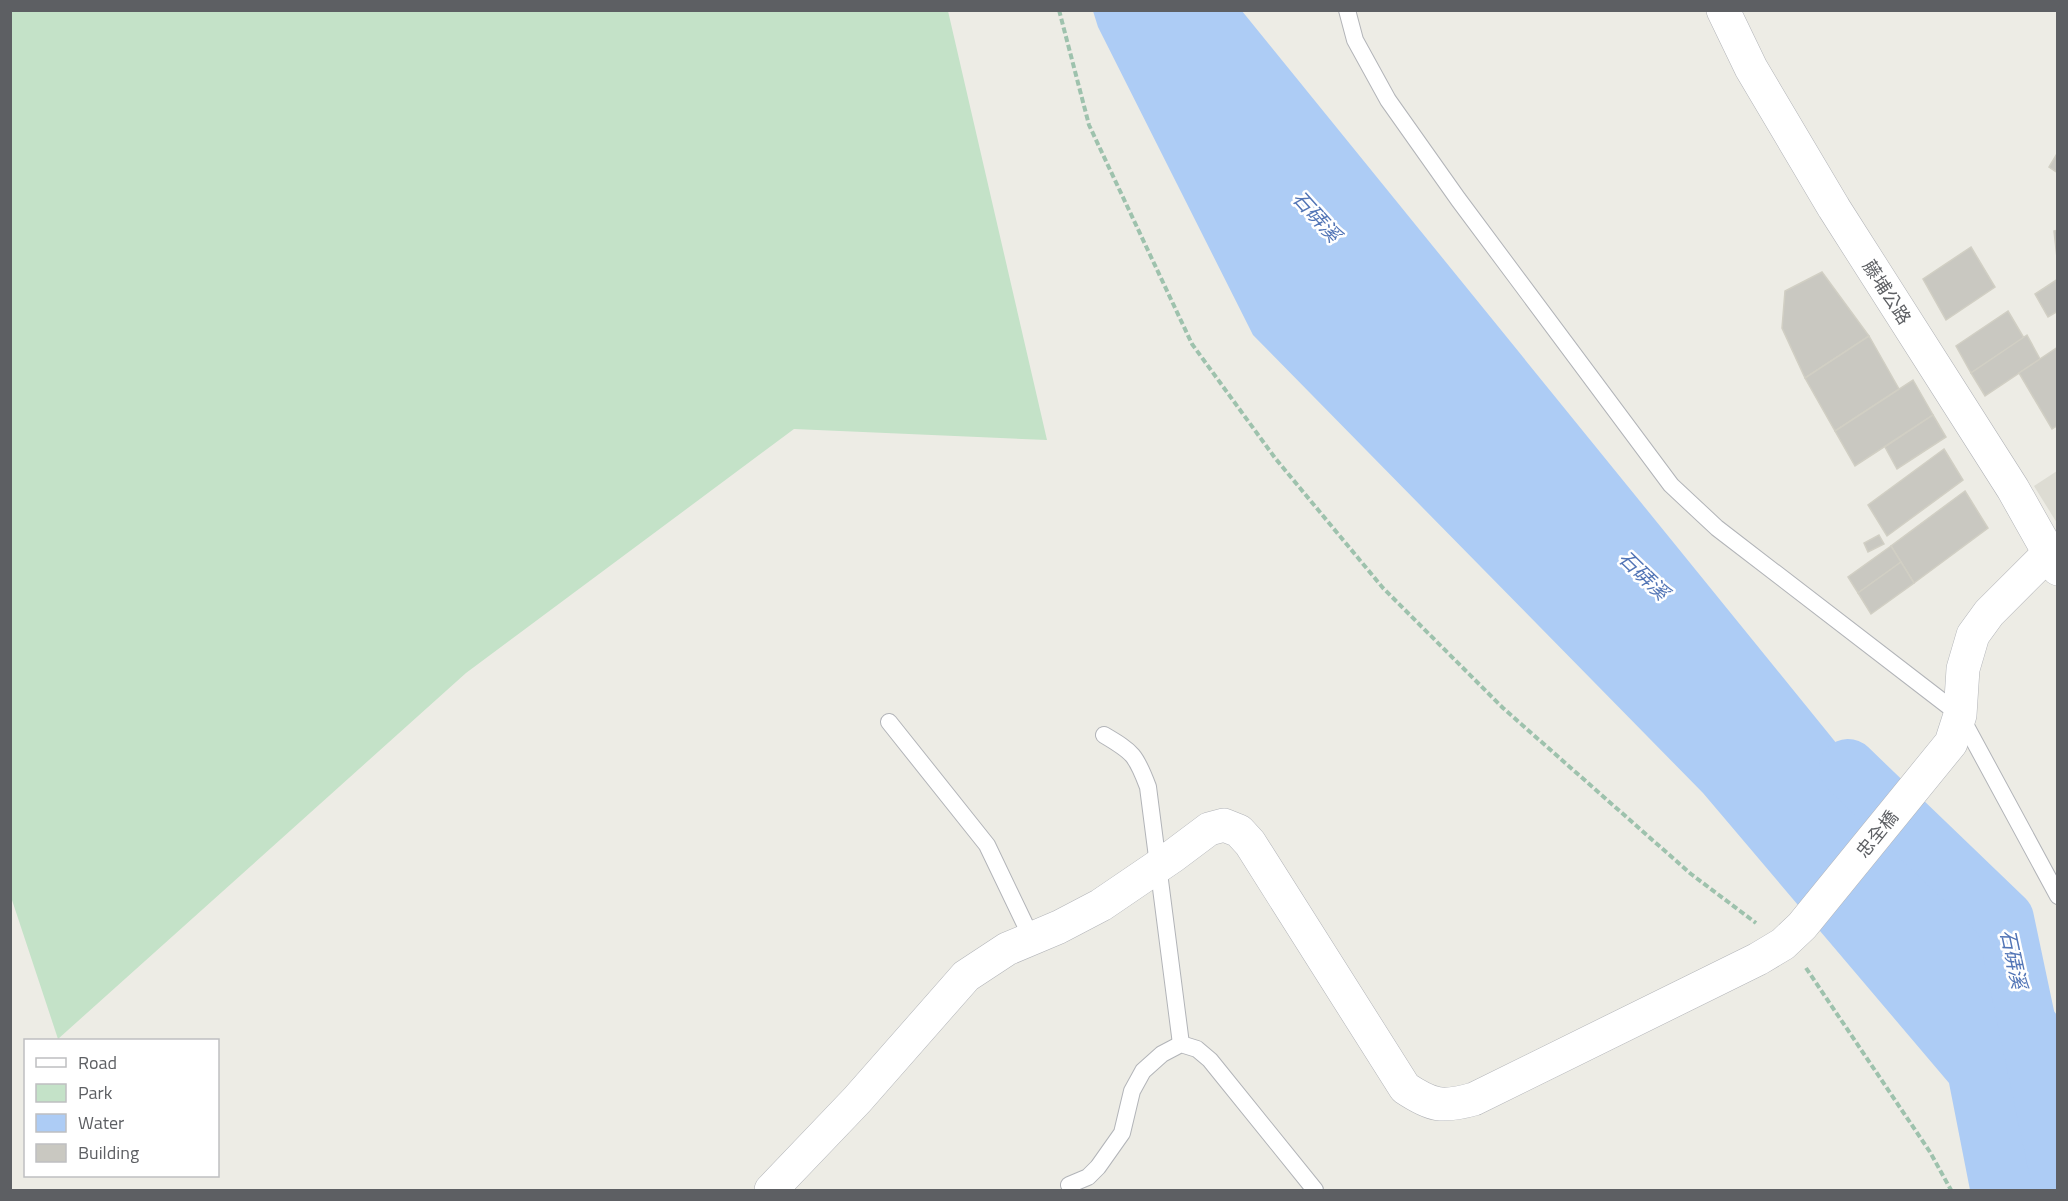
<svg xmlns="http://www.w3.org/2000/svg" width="2068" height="1201" font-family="'Titillium Web','Noto Sans TC',sans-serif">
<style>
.education{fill:#dddcd3}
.green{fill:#c4e2c8}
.water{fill:#adccf5}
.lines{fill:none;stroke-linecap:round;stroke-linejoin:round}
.river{stroke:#adccf5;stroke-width:58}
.building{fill:#c9c8c1;stroke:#d1cfc4;stroke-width:1.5}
.service-casing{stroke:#b2b4b8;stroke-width:18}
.tertiary-casing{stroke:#b2b4b8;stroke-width:34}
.path{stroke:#9ec2ad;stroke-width:4;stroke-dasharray:6 3;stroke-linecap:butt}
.service{stroke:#fff;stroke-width:16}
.tertiary{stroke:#fff;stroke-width:33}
.labels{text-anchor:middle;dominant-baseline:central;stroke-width:5;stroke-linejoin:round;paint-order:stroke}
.street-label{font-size:18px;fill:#5d5f63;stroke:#fff}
.water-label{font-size:20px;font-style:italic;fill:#5275b6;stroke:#fff}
</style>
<rect width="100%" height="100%" fill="#edece5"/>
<polygon class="education" points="2057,471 2057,523 2034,486"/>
<polygon class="green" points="10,11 948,11 1047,440 794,429 466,673 58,1039 10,894"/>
<polygon class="water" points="1093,11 1242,11 2057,1015 2057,1190 1970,1190 1949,1083 1703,793 1253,335 1098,27"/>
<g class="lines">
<polyline class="river" points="1848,768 2005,919 2058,1170"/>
</g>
<g class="building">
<polygon points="2058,152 2058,173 2049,167"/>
<polygon points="2058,230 2058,258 2057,258 2054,231"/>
<polygon points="1971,247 1995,287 1946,320 1923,279"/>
<polygon points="1822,272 1869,336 1805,378 1782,328 1785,291"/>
<polygon points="2058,279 2058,311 2048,317 2035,294"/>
<polygon points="2008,311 2024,338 1971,373 1956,346"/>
<polygon points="2027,335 2040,359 1985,396 1971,373"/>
<polygon points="1869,336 1899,389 1835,431 1805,378"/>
<polygon points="2058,347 2058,425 2052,429 2019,373"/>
<polygon points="1913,380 1933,415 1855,466 1835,431"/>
<polygon points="1933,415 1946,437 1897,469 1885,447"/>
<polygon points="1944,449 1963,480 1887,536 1868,505"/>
<polygon points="1965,491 1988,528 1914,583 1891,546"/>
<polygon points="1879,535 1884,544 1868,552 1864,543"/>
<polygon points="1891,546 1901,562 1858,593 1848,577"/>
<polygon points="1901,562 1914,583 1871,614 1858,593"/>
</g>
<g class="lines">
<g class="service-casing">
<g id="service">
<polyline points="1347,10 1355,40 1388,100 1458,199 1671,485 1717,528 1960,715 2058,896"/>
<polyline points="889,722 987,845 1032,939"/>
<path d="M1104 735C1133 752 1136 755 1148 787L1181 1044"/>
<polyline points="1069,1185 1088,1177 1098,1167 1122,1133 1132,1091 1143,1071 1162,1054 1181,1044 1197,1049 1210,1060 1315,1190"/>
</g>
</g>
<g class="tertiary-casing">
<g id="tertiary">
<polyline points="1723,10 1751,68 1834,208 2013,489 2058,569"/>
<path d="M771 1190 857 1100 966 976 1007 949 1059 927 1101 905 1173 856 1209 829 1224 825 1239 831 1250 843 1405 1088C1432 1106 1442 1108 1474 1099L1758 959 1783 944 1802 926 1951 743 1960 715 1963 669 1973 635 1989 613 2048 554"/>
</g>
</g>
<g class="path">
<polyline points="1059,10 1089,125 1192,344 1275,458 1383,588 1503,708 1691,874 1756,923"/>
<polyline points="1806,968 1930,1152 1951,1190"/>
</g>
<use href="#service" class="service"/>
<use href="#tertiary" class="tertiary"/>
</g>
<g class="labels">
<g class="street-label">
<text transform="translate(1887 292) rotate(57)">藤埔公路</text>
<text transform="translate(1877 834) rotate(-51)">忠全橋</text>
</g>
<g class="water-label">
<text transform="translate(1317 216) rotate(48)">石硦溪</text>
<text transform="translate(1644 575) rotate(44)">石硦溪</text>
<text transform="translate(2014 959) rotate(78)">石硦溪</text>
</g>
</g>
<rect width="2068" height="1201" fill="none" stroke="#5d5f63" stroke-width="24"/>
<rect x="24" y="1039" width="195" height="138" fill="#ffffff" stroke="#bebfc1" stroke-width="1.5"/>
<rect x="36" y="1058" width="30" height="9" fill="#ffffff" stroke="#bebfc1" stroke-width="1.5"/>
<text x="78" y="1069" font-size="18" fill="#5d5f63">Road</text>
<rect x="36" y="1084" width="30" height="18" fill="#c4e2c8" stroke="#bebfc1" stroke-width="1.5"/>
<text x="78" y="1099" font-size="18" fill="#5d5f63">Park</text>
<rect x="36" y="1114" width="30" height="18" fill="#adccf5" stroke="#bebfc1" stroke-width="1.5"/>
<text x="78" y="1129" font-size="18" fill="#5d5f63">Water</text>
<rect x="36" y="1144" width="30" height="18" fill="#c9c8c1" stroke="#bebfc1" stroke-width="1.5"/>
<text x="78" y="1159" font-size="18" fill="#5d5f63">Building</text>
</svg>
